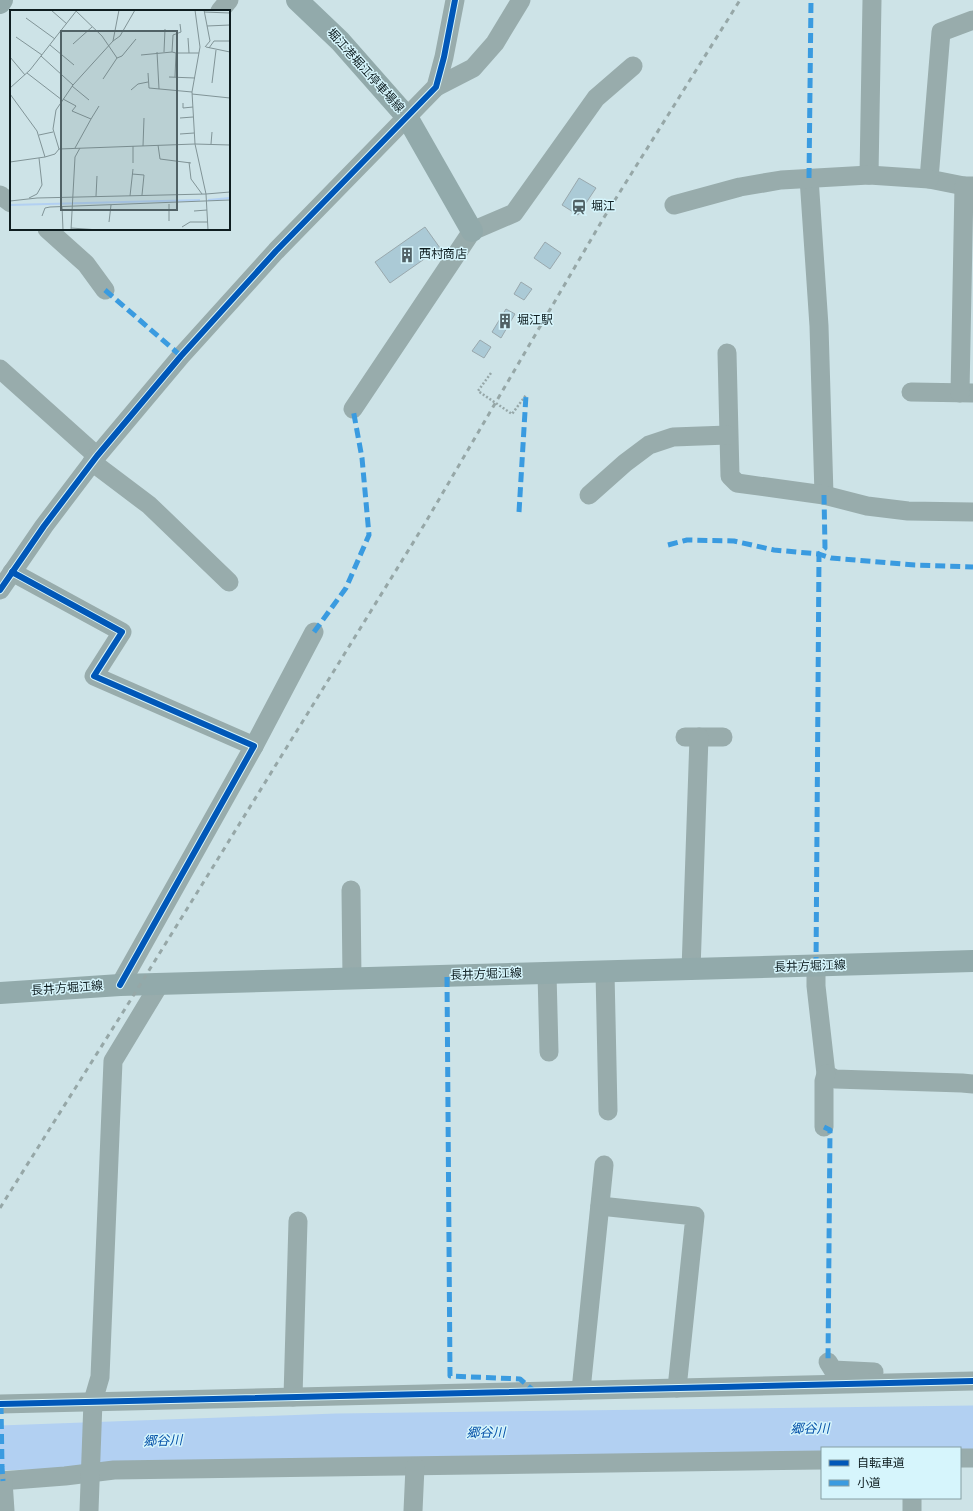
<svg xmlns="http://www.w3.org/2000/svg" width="973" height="1511" font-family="Overpass,'Noto Sans JP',sans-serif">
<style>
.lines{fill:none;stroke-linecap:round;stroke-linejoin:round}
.river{stroke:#b2d0f2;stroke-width:45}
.building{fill:#abcad6;stroke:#99a8ad}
.path{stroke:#96a7a8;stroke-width:2.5;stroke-dasharray:2 2;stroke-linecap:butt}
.street{stroke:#98acac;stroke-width:19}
.secondary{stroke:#92aaab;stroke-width:22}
.rail{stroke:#96a7a7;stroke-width:3;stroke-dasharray:5 5;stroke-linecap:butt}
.quiet{stroke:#3a9be0;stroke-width:5;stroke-dasharray:10 5;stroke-linecap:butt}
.cycleway-casing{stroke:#d6f5fc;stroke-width:8}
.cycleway{stroke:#0057b8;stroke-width:6}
.labels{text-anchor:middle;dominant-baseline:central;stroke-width:3;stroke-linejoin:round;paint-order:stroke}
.street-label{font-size:12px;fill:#0e1d20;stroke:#d6f5fc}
.poi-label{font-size:12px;fill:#0e1d20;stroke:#d6f5fc;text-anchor:start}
.water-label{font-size:13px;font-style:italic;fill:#0451a8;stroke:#d6f5fc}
.inset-river{fill:none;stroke:#b2d0f2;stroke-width:2}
.inset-road{fill:none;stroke:#819497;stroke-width:1}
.view{fill:#516266;fill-opacity:0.15;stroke:#516266;stroke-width:2}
.inset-edge{fill:none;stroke:#0e1d20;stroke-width:2}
</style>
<rect width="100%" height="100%" fill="#cde3e7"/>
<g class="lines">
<polyline class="river" points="0,1448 337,1436 973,1428"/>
</g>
<g class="building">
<polygon points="579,178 596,188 578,215 562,205"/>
<polygon points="425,227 440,248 390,283 375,262"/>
<polygon points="545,242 561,253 550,269 534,258"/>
<polygon points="521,282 532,289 524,300 514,294"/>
<polygon points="506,309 515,314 501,338 492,332"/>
<polygon points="480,340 491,347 484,358 472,351"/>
</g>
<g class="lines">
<polyline class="path" points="491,373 478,391 512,414 526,395"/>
<g class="street">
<polyline points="220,11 229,0"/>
<polyline points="436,87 473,68 495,43 521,0"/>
<polyline points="869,175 872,0"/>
<polyline points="809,178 819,326 824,495"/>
<polyline points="964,186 929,179 941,32 973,20"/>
<polyline points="0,195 11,203"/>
<polyline points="674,205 740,187 781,180 869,175 929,179"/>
<polyline points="47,229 86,264 105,290"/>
<polyline points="727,353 730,476 737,483 824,495 867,506 908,511 973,512"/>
<polyline points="0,369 97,456"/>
<polyline points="911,392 973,393"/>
<polyline points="960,393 964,186 973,186"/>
<polyline points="353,409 472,231 514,213 596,98 633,66"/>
<polyline points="92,462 149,505 229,582"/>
<polyline points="589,495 625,463 649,445 673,437 728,435"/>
<polyline points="12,572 122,632 94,676 254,746 120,985"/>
<polyline points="0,590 44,526 97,456 181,356 276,251 436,87 444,57 455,0"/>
<polyline points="685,737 723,737"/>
<polyline points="254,746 314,632"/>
<polyline points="351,890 352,979"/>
<polyline points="816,967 816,986 826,1074 835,1079 962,1083 973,1084"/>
<polyline points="691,970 699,737"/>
<polyline points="605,972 608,1111"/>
<polyline points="547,973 549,1052"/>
<polyline points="824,1127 824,1081 826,1074"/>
<polyline points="600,1206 695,1216 677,1388"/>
<polyline points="828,1362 833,1370 874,1372"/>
<polyline points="581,1390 604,1165"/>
<polyline points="293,1397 298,1221"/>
<polyline points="0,1404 973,1381"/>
<polyline points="960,1458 973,1458"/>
<polyline points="0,1481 65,1476 114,1470 822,1460"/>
<polyline points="3,1481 5,1511"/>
<polyline points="89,1511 93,1401 100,1377 113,1061 159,985"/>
<polyline points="413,1511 415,1467"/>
<polyline points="912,1511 912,1498"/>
</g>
<g class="secondary">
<polyline points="297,0 340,41 407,117 472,231"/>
<polyline points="0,3 2,0"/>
<polyline points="0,993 120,985 973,961"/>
</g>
<polyline class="rail" points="0,1208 140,985 424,525 603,219 740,0"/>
<g class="quiet">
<polyline points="809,178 811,0"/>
<polyline points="105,290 181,356"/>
<polyline points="519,512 526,395"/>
<polyline points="668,545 687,540 734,541 774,550 819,554 831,558 915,565 973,567"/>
<polyline points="314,632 346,588 369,535 362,458 353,409"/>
<polyline points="816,967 819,554 825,548 824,495"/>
<polyline points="447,977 450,1376 520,1379 534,1391"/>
<polyline points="824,1127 830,1130 828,1362"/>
<polyline points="1,1404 2,1467 3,1481"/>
</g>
<g class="cycleway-casing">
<g id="cycleway">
<polyline points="12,572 122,632 94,676 254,746 120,985"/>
<polyline points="0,590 44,526 97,456 181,356 276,251 436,87 444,57 455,0"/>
<polyline points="0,1404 973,1381"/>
</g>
</g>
<use href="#cycleway" class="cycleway"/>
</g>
<defs>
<g id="station-bare" transform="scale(1.2)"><path d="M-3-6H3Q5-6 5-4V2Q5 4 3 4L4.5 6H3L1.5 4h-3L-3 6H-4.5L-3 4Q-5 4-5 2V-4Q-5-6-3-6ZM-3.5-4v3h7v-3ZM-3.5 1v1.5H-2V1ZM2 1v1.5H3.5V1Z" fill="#516266" stroke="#d6f5fc" stroke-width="2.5" paint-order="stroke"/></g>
<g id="building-bare" transform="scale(1.2)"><path d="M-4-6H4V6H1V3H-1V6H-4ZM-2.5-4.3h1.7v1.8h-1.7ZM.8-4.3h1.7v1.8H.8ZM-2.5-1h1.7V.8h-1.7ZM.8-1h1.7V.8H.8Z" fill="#516266" stroke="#d6f5fc" stroke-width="2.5" paint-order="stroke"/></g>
</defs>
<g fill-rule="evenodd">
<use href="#station-bare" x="579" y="207"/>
<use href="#building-bare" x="407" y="255"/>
<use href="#building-bare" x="505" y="321"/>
</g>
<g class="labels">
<g class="street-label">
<text transform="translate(365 71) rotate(48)">堀江港堀江停車場線</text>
<text transform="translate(810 967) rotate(-2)">長井方堀江線</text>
<text transform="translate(486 975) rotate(-2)">長井方堀江線</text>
<text transform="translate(67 989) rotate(-4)">長井方堀江線</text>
</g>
<g class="poi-label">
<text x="591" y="207">堀江</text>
<text x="419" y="255">西村商店</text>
<text x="517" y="321">堀江駅</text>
</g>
<g class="water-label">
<text transform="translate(810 1430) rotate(-1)">郷谷川</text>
<text transform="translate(486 1434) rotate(-1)">郷谷川</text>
<text transform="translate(163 1442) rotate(-2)">郷谷川</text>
</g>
</g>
<g transform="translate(10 10)">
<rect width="220" height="220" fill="#cde3e7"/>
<path class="inset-river" d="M198 190 220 188M0 195 190 190"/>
<path class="inset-road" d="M41 0 57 14M65 0 92 26 107 48M185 0 190 37 182 82 185 134 220 135M194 0 200 31 195 37M194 2 220 3M16 8 45 29M197 16 220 15M6 27 32 45M178 28 179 43M103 31 110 26 125 0M63 34 82 17M40 35 64 55M196 37 220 42M199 38 204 31H220M147 42 149 79M154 42 155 19M166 43 162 42 163 25 171 22 170 14M131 45 162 42M31 46 63 75M0 47 15 65M17 63 52 90M138 63 139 78 182 82M159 67 185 68M165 67 166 43H189M93 69 107 48 112 46 126 29M202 73 206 40M62 76 79 90M0 78 20 60 67 0M121 80 128 74 138 72M0 84 27 121 35 147 45 144 49 139 185 134 196 184 220 182M182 84 220 88M53 89 66 96 62 101 81 109 65 138M173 93V98L183 97M170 108 183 107M81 109 89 96M170 124 184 123M29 125 43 122M201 134 202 122M148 135 150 149 181 153M123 136V153M133 136 134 108M49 139 43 119 46 100 63 75 103 31 109 0M0 152 35 147M179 152 181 169 192 184M122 164 134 165 132 185M86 186 87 166M120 186 123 159M19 188 27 184 32 175 29 148M0 191 27 188 196 184 198 220M52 196 53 220M184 201 197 200M32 206 35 198 40 197 220 190M159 211V194M99 212 101 195M172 217 180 212H198M61 218 89 220M61 220 65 147 70 138"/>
<path class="view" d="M51 21H167V200H51Z"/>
<rect width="220" height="220" class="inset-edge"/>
</g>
<rect x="821" y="1447" width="140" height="52" fill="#d6f5fc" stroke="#869fa4"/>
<rect x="829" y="1460" width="20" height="6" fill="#0057b8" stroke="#869fa4"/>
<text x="857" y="1467" font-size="12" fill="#0e1d20">自転車道</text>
<rect x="829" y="1480" width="20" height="6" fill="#3a9be0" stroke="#869fa4"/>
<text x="857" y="1487" font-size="12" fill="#0e1d20">小道</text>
</svg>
